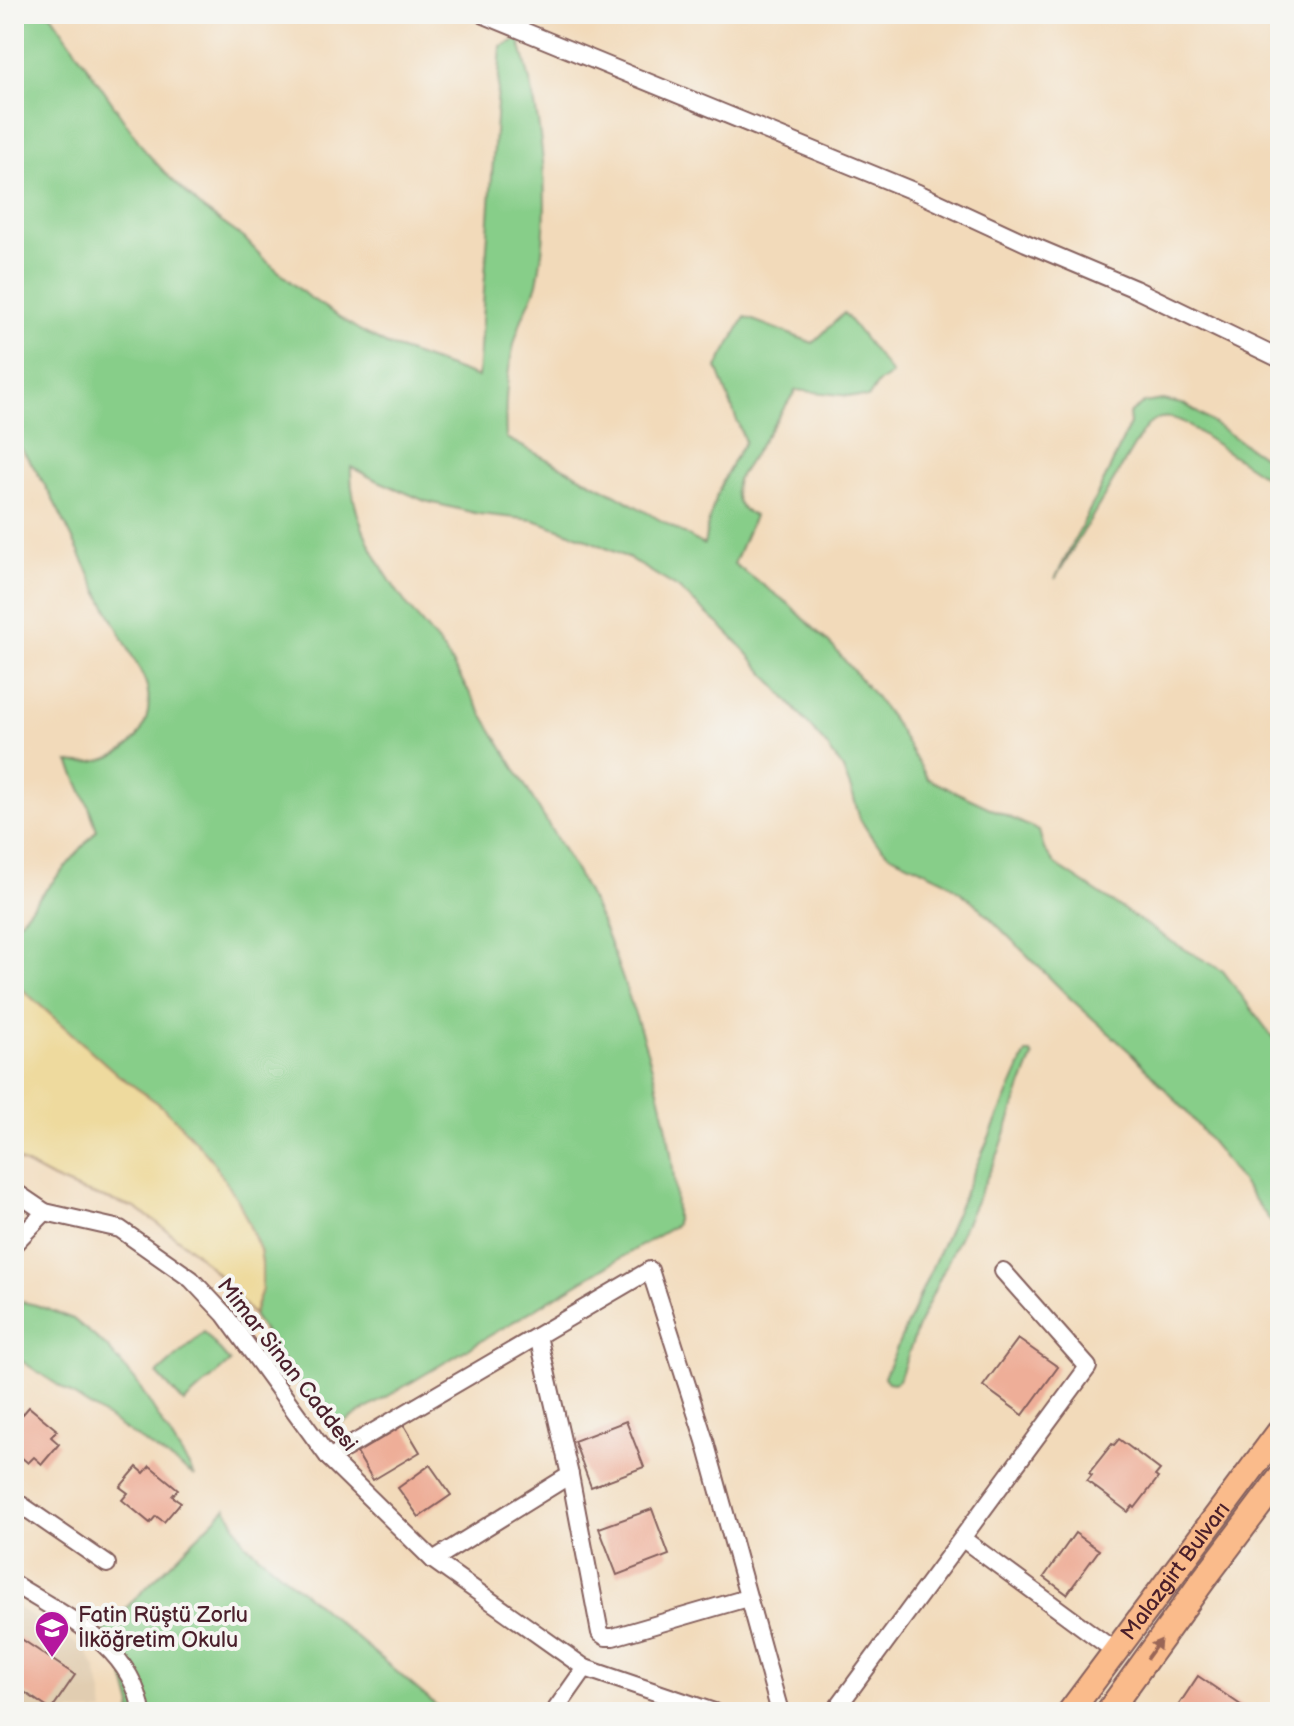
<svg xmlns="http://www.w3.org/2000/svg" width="1294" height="1726" font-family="'Balsamiq Sans',sans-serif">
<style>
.built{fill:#e1cdb1}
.green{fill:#87ce89;stroke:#68765a;stroke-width:2}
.sand{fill:#eeda9e;stroke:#9c7c64;stroke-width:2}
.building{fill:#eeae98}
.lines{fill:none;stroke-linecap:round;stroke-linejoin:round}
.minor-casing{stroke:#85605d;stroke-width:20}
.highway-casing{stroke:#85605d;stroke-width:28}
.minor{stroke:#fff;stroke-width:16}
.highway{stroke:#fabb8b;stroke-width:24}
.oneway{fill:#996556}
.labels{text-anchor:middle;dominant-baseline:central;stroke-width:8;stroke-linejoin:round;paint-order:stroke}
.street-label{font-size:22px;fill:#4a1f2b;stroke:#f6f6f2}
.poi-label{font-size:22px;fill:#4a1f2b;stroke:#f6f6f2;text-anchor:start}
</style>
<rect width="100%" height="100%" fill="#f6f6f2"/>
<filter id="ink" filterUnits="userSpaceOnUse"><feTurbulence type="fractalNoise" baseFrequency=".0125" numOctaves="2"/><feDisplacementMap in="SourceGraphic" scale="16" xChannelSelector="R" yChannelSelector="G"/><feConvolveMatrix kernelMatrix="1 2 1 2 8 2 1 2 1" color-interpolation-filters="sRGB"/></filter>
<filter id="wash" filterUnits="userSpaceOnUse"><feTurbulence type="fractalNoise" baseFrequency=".006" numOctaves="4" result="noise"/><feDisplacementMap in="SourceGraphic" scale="32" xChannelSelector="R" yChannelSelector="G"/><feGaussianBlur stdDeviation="1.8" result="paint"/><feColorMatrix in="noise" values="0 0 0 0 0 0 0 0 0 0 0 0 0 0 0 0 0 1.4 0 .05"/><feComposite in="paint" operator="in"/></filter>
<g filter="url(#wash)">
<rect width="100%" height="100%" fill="#f2daba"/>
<polygon class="built" points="14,1605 85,1649 96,1669 102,1694 104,1712 14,1712"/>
<g class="green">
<path d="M14 14H51L146 152 167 175 203 209 244 238 263 258 306 295 359 330 387 345 478 377 501 46 519 39C542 118 554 202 537 283 534 296 525 309 521 322 507 360 504 398 506 438L616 495 704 545C710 507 723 474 745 442L717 367 745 317 813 343 844 313 892 374 878 383 868 398 796 390 737 480C732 496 738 509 754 516L734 564 789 604 834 648 874 695 894 722 928 779 1039 831 1044 849 1056 865 1174 943 1223 971 1280 1047V1234L1217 1149 1185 1110 1130 1052 1070 998 976 904 944 880 889 854 873 839 860 819 853 795 843 769 827 746 742 647 721 626 678 588 630 559 582 537 534 520 479 514 425 501 374 479 351 467C349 516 378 566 407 605 420 623 436 638 448 657 479 708 509 758 539 809 557 840 577 871 593 904 608 935 619 968 630 1000 656 1073 677 1148 676 1225L331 1430 287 1368 253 1315 262 1289V1263L260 1250 239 1202 210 1158 177 1121 159 1104 118 1075 14 982V927L97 830 89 807 69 762C115 769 158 736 147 687 144 675 137 665 131 654 121 634 110 614 100 595 73 542 51 486 14 439Z"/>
<path d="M1163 400 1186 405 1280 468V487L1183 422C1167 414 1153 417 1143 431L1055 579 1107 475 1130 424 1129 414 1144 403Z"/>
<polygon points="1026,1053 1031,1053 1033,1057 1022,1084 999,1152 920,1321 899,1380 894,1383 888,1382 884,1377"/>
<polygon points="14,1300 36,1305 73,1319 107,1347 136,1381 195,1476 14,1356"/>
<polygon points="204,1332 230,1362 184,1403 157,1374"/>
<polygon points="226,1508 245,1543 444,1712 131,1712 132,1706 121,1664 104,1630"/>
</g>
<polygon class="sand" points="14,982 118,1075 159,1104 177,1121 210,1158 239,1202 260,1250 262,1263 262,1289 253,1315 216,1273 196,1253 156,1222 135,1208 79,1190 53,1179 14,1158"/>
<g id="blocks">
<g class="building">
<polygon points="1018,1339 1058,1367 1023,1415 983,1386"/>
<polygon points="16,1407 23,1414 29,1407 57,1430 51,1437 59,1444 42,1464 34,1457 28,1463 14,1451 14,1409"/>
<polygon points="626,1421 644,1467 591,1487 574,1441"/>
<polygon points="404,1425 420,1452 373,1480 357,1453"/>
<polygon points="1119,1439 1160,1470 1155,1476 1158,1478 1135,1508 1133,1506 1128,1512 1087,1481 1092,1475 1089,1473 1112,1444 1114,1445"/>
<polygon points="430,1465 451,1495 419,1517 398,1488"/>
<polygon points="150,1466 178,1489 172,1496 181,1502 164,1522 156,1516 150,1523 122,1500 128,1493 120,1487 137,1467 144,1473"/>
<polygon points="652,1509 669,1555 617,1575 599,1528"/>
<polygon points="1075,1533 1099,1550 1067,1594 1044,1577"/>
<polygon points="14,1634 75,1675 51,1710 14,1685"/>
<polygon points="1198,1676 1251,1712 1174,1712"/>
</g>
</g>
</g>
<g filter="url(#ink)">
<use href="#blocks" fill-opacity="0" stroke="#85605d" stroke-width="2"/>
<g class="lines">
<g class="minor-casing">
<g id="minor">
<polyline points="482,14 918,193 1026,243 1135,289 1280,359"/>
<polyline points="14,1191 45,1212 120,1229 191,1279 225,1315 329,1458 433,1560 585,1668 714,1712"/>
<polyline points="14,1244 45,1212"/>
<polyline points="538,1336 570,1475 600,1633 606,1637 613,1637 747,1598"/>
<polyline points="329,1458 650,1270 705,1441 780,1712"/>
<polyline points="14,1500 107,1564"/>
<polyline points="963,1539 1115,1651"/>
<polyline points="433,1560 570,1475"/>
<path d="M14 1584C66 1617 131 1645 142 1712"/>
<polyline points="554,1712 585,1668"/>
<polyline points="834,1712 1088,1367 1003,1271"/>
</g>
</g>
<g class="highway-casing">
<g id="highway">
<path id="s1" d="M1070 1712 1280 1431"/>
<polyline points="1108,1712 1204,1579 1280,1478"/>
</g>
</g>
<use href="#minor" class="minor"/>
<use href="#highway" class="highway"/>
</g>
<defs><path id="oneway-solid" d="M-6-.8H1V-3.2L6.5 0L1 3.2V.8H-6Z" transform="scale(2)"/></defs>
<use class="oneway" href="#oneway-solid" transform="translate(1154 1649) rotate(-54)"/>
</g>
<defs>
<g id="school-pin" transform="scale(1.8)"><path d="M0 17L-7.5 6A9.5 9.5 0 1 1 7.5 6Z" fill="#b5179e" stroke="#f6f6f2"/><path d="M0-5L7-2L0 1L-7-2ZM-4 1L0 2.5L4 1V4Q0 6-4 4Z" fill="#fff"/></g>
</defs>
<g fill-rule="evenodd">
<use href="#school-pin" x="52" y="1628"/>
</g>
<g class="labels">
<g class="street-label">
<text transform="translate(287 1365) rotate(52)">Mimar Sinan Caddesi</text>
<text stroke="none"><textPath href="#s1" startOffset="176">Malazgirt Bulvarı</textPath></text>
</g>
<g class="poi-label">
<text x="78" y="1615">Fatin Rüştü Zorlu<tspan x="78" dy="25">İlköğretim Okulu</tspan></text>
</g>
</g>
<rect width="1294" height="1726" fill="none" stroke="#f6f6f2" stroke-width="48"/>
</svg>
